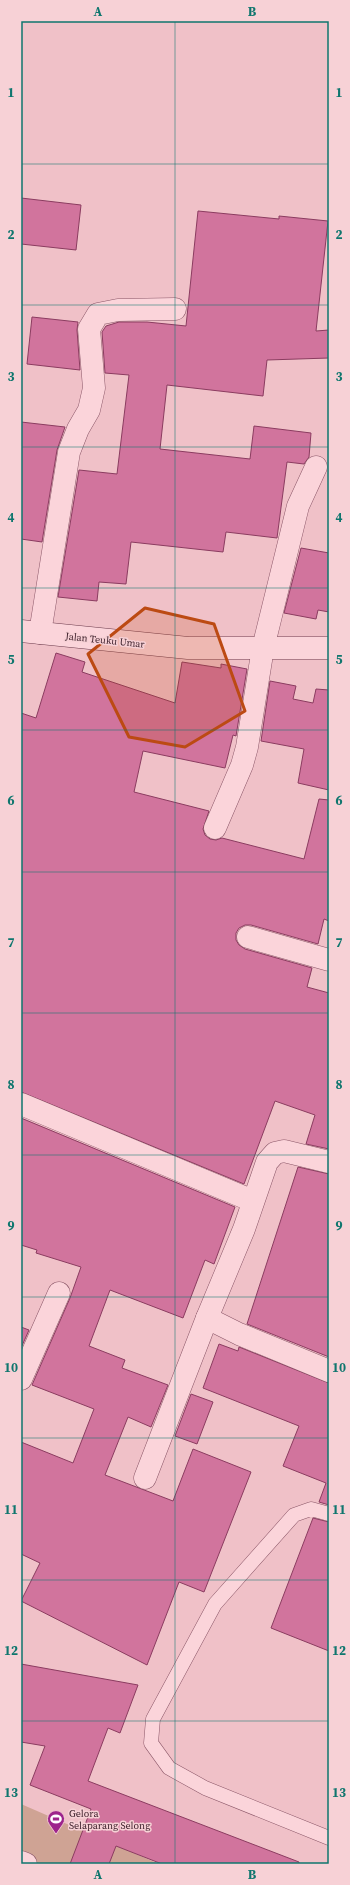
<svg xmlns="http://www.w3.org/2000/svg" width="350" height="1885" font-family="'Source Serif 4',serif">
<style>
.green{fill:#cfa394}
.building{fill:#d1749d;stroke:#8b3c60}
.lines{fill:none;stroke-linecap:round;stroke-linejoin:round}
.lane-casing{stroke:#8b5768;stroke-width:15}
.street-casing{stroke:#8b5768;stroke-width:23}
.secondary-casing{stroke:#6c3b4c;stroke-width:23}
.lane{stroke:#fbd4da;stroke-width:14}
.street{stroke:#fbd4da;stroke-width:22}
.secondary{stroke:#fbd4da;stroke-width:22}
.marked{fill:#bc4a13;fill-opacity:0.2;stroke:#bc4a13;stroke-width:3;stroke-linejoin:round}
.grid{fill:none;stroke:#0f766e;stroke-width:1;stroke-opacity:0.55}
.labels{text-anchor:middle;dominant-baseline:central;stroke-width:3;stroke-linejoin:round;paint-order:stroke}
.street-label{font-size:10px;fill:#391c27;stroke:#f7d1d6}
.poi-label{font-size:10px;fill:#391c27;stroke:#f7d1d6;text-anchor:start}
.neatline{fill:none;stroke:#0f766e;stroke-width:1.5}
.grid-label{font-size:13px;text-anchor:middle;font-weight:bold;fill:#0f766e}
</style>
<rect width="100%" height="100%" fill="#f0c1c8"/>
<polygon class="green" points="21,1804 159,1864 21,1864"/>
<g class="building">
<polygon points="21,198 81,205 76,250 21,244"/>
<polygon points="198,211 279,219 279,216 328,221 316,331 329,330 329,358 267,360 263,396 167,385 160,449 250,459 254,426 311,433 309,457 304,464 287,462 277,538 226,532 223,552 131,542 126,584 99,582 97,601 58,597 79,470 117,474 129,375 105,373 102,332 106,326 119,322 147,322 186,326"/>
<polygon points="32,317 78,322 77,330 80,370 27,364"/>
<polygon points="21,422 65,427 57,450 42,542 21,539"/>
<polygon points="301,548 329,553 329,612 318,610 316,619 284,613"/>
<polygon points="56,653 85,662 82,672 175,703 182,662 221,668 221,664 247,669 236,736 233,735 225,768 143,751 134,792 209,811 203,829 205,835 210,839 216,840 222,838 304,859 319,799 329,800 329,921 324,919 318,944 251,925 245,925 239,928 236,933 236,940 239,945 245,949 312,968 307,987 329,993 329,1149 306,1144 315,1115 275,1101 244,1184 21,1092 21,713 36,718"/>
<polygon points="270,681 296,686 293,699 313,703 316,689 329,690 329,790 298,783 304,749 261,741"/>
<polygon points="21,1118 235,1207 214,1264 205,1260 183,1318 110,1290 89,1346 125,1360 122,1368 168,1385 151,1427 128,1417 105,1475 173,1501 193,1449 251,1472 204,1592 179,1582 147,1665 21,1601 40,1563 21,1554 21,1442 73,1463 94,1409 32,1385 70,1298 81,1267 36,1253 37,1250 21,1245"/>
<polygon points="298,1167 329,1174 329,1357 247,1324"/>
<polygon points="21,1327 29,1330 21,1348"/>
<polygon points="219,1344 238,1351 239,1347 329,1383 329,1505 319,1502 326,1483 283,1466 299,1426 203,1388"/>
<polygon points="191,1394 213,1402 197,1444 175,1436"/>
<polygon points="313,1518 329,1522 329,1651 271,1628"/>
<polygon points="21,1664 138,1685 120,1733 108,1728 88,1781 299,1862 299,1864 162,1864 116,1846 109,1864 70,1864 91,1809 30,1785 45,1746 21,1742"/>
</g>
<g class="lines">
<g class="lane-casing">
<polyline id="lane" points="329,1514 311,1509 294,1515 215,1604 153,1719 151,1743 169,1768 205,1788 329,1838"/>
</g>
<g class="street-casing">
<g id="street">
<polyline points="40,633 69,452 78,429 89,410 94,388 89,329 98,314 118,310 175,309"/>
<polyline points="215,828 242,765 247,747 263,648 298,506 316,467"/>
<polyline points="248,937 329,960"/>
<polyline points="21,1104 253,1201"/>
<polyline points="207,1318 239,1334 329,1371"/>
<polyline points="21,1379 59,1293"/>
<polyline points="145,1478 207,1318 244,1229 267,1162 275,1153 284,1151 329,1162"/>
<polyline points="21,1862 26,1864"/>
</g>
</g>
<g class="secondary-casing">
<polyline id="secondary" points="21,631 188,648 329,648"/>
</g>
<use href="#lane" class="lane"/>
<use href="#street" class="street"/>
<use href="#secondary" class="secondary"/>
</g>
<path class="marked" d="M145 608 214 624 245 711 185 747 129 737 88 654Z"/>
<path class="grid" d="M175 21V1864M21 164H329M21 305H329M21 447H329M21 588H329M21 730H329M21 872H329M21 1013H329M21 1155H329M21 1297H329M21 1438H329M21 1580H329M21 1721H329"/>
<defs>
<g id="stadium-pin" transform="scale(0.9)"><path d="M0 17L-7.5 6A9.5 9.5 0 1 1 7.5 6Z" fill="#9d248c" stroke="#f7d1d6"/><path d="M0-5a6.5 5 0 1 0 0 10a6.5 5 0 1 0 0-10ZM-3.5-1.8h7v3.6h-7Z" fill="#fff"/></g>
</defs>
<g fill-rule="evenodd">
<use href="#stadium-pin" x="56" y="1819"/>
</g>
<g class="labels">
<g class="street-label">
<text transform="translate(105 640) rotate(6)">Jalan Teuku Umar</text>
</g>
<g class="poi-label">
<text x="69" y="1813">Gelora<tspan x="69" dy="12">Selaparang Selong</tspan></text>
</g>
</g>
<rect width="350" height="1885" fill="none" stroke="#f7d1d6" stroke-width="44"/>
<rect x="22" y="22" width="306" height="1841" class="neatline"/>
<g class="grid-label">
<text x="98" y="16">A</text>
<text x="252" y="16">B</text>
<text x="11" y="97">1</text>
<text x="339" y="97">1</text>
<text x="11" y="239">2</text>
<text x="339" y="239">2</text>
<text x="11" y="381">3</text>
<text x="339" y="381">3</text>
<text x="11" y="522">4</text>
<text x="339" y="522">4</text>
<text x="11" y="664">5</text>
<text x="339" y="664">5</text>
<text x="11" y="805">6</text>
<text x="339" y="805">6</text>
<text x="11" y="947">7</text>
<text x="339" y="947">7</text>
<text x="11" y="1089">8</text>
<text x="339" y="1089">8</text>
<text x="11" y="1230">9</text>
<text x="339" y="1230">9</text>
<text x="11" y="1372">10</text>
<text x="339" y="1372">10</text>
<text x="11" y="1514">11</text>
<text x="339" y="1514">11</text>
<text x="11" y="1655">12</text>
<text x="339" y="1655">12</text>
<text x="11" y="1797">13</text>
<text x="339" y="1797">13</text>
<text x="98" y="1879">A</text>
<text x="252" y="1879">B</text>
</g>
</svg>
